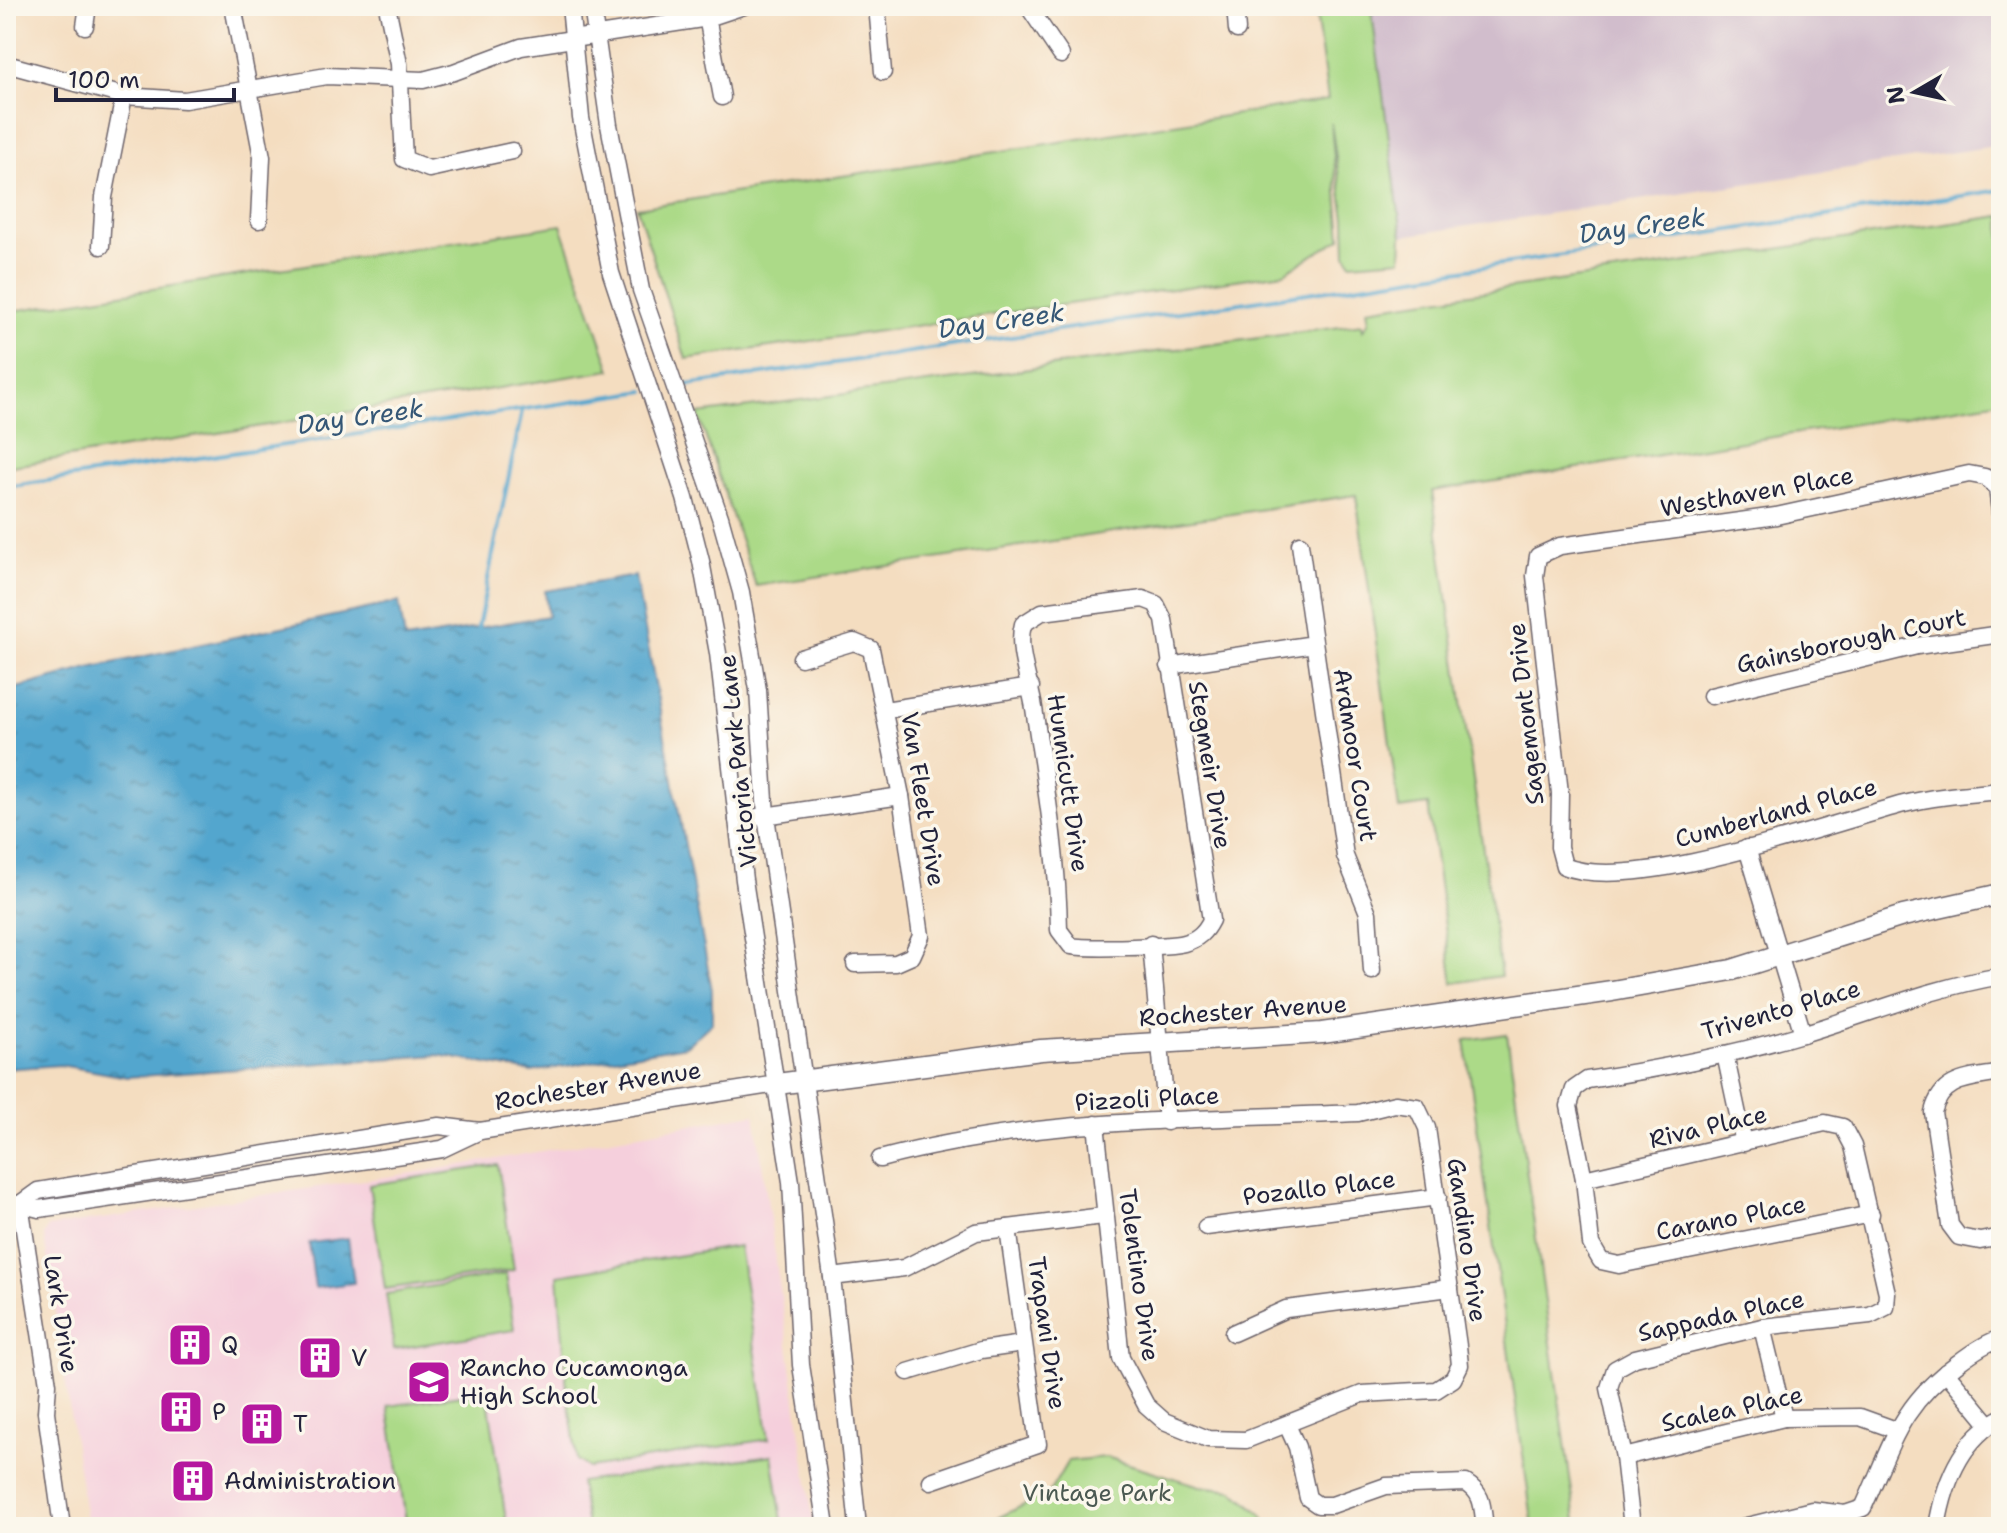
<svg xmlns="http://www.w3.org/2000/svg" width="2007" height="1533" font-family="'Shantell Sans',sans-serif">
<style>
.built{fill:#f5cfdc}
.industrial{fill:#d1bdcc}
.green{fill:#acda88;stroke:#677e62;stroke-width:2}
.water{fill:url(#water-ripples);stroke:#3a6484;stroke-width:2}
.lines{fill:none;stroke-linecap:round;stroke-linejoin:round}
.stream{stroke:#52a6ce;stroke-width:4}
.minor-casing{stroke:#6c636a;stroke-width:19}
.major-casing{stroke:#6c636a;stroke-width:23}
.minor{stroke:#fff;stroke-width:16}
.major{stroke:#fff;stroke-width:20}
.labels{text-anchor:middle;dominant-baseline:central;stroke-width:7;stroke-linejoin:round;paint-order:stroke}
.street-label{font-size:24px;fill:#22223b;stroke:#fbf7ec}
.poi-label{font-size:24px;fill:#22223b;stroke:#fbf7ec;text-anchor:start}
.park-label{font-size:24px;fill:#4b5952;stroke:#fbf7ec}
.water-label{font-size:26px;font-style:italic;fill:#355776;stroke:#fbf7ec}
</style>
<defs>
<pattern id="water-ripples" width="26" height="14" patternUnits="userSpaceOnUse" patternTransform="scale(2)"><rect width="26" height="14" fill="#52a6ce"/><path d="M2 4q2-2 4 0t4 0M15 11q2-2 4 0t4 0" fill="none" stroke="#4487a8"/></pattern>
</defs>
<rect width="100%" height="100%" fill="#fbf7ec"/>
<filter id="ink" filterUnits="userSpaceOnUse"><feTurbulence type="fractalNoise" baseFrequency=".0125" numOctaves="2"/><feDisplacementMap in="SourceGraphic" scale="16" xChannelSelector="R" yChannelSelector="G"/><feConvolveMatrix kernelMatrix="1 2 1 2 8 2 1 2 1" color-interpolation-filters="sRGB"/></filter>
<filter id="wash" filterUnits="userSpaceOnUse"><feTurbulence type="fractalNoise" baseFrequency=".006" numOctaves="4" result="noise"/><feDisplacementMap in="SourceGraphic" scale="32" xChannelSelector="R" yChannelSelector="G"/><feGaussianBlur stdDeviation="1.8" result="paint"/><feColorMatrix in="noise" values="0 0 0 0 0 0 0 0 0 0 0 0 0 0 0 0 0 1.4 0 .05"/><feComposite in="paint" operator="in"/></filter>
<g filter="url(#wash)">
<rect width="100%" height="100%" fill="#f4ddc0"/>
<polygon class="built" points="755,1114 814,1527 87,1527 44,1236 48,1227 427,1171"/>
<polygon class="industrial" points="1371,6 2001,6 2001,145 1402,236"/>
<g class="green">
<polygon points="1315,6 1371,6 1402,236 1401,259 1351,263 1346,254 1345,218 1331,123 1341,238 1284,273 686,359 637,208 1328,100"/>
<polygon points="2001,216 2001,401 1432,491 1501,976 1453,983 1428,805 1399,809 1356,495 756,586 698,414 1362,324 1363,330 1369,321 1367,309"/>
<polygon points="561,225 611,370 6,467 6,312"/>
<polygon points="1507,1034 1577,1527 1533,1527 1465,1040"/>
<polygon points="498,1165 514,1270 385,1289 369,1185"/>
<polygon points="739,1246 769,1439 589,1468 577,1460 567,1391 558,1275"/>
<polygon points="506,1274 514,1330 394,1349 386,1294"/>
<polygon points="487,1391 507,1527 407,1527 388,1406"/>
<polygon points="772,1455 783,1527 587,1527 580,1482"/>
<polygon points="1106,1457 1200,1486 1233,1490 1262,1515 1268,1527 979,1527 1049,1493 1068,1461"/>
</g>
<g class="water">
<polygon points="635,576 712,990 712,1023 686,1046 531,1072 438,1055 127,1077 60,1065 6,1069 6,691 89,668 399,602 405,640 548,616 545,591"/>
<polygon points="348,1238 354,1283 315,1288 309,1243"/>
</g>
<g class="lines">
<g class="stream">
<polyline points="681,386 2001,190"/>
<polyline points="6,487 645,391"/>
<polyline points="478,628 522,411"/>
</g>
</g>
</g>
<g filter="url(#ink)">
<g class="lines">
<g class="minor-casing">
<g id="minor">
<polyline points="233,6 262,157 259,220"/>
<polyline points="387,6 399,64 404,159 429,169 512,151"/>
<polyline points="570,6 581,118 611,273 685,498 701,561 718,653 744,880 791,1182 801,1365 826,1527"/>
<polyline points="592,6 609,125 641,290 720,517 741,592 758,690 766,816 832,1277 858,1527"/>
<polyline points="705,6 722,97"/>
<polyline points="877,6 883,72"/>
<polyline points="1028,6 1061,55"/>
<polyline points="1235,6 1237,30"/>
<polyline points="85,26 88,6"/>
<polyline points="6,64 124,96 185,100 327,76 423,80 454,72 521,47 708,18 744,6"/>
<polyline points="101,246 104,197 124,96"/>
<path d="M2001 520 1997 488 1985 477 1969 474 1776 516 1560 546 1538 556 1535 576 1560 793 1559 847 1564 866C1632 895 1828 824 1904 804 1935 796 1969 794 2001 791"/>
<polyline points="1300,544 1345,856 1368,913 1372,971"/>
<path d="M1143 599 1156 604 1164 620 1211 920C1205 932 1198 939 1184 943 1169 947 1087 949 1071 946L1059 930C1058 855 1045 782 1034 708 1030 682 1016 649 1023 624L1042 612Z"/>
<polyline points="801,658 854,642 871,649 901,796 921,936 912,956 896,963 855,964"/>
<polyline points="1169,666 1314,644"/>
<polyline points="1711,696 1917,646 2001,634"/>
<polyline points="885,710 1031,687"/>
<polyline points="737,820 901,796"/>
<polyline points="1747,848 1803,1034"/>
<polyline points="1151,944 1167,1122"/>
<polyline points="1725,1054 1744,1143"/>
<path d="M2001 1073C1970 1079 1942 1077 1933 1112L1950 1225 1959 1237 1980 1241 2001 1237"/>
<path d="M880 1159C1036 1117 1198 1120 1358 1113L1395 1104 1417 1107 1427 1128 1458 1346 1460 1365 1453 1379 1436 1390 1362 1394 1246 1440 1208 1439 1164 1421 1146 1405 1121 1358 1096 1124"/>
<polyline points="1584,1179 1825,1123 1843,1127 1853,1146 1887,1293 1886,1307 1870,1315 1762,1327 1635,1358 1615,1369 1609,1388 1624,1457 1632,1527"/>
<polyline points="20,1204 38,1191 439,1126 480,1131"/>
<polyline points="20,1204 48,1384 46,1412 62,1527"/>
<polyline points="6,1206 20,1204 39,1209 415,1153 442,1149 480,1131 777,1084"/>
<path d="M1871 1214 1619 1265 1601 1261 1591 1244 1584 1179 1569 1106 1574 1089 1587 1080C1659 1069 1732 1055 1802 1034 1869 1014 1931 988 2001 976"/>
<polyline points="1206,1227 1438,1197"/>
<polyline points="832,1277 904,1268 976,1232 1103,1216"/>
<polyline points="1762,1327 1784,1418"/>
<polyline points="1233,1333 1286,1309 1450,1288"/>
<polyline points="908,1372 981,1350 1023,1344"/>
<polyline points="1946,1372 1989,1424"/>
<path d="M1287 1425 1297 1447 1308 1498 1318 1505H1332L1386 1486 1466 1483C1484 1494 1482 1508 1485 1527"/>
<polyline points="1624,1457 1784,1418 1860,1417 1896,1430"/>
<polyline points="931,1481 1038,1444 1008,1228"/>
<path d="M1743 1527 1812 1510 1845 1514 1863 1508C1892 1445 1899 1406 1958 1363 1971 1353 1985 1343 2001 1338"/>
<path d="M1937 1527C1944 1484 1960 1440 2001 1418"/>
</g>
</g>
<g class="major-casing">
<polyline id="major" points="777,1084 1041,1050 1322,1033 1612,991 1732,970 1903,916 2001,894"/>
</g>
<use href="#minor" class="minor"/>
<use href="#major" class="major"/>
</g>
</g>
<defs>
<g id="building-square" transform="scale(2.3)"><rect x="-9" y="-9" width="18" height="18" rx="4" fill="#b5179e" stroke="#fbf7ec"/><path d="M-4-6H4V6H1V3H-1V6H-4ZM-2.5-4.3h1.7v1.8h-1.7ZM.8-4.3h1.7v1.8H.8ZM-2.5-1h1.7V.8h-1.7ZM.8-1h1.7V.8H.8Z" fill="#fff"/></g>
<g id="school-square" transform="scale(2.3)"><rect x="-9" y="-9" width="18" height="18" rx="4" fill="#b5179e" stroke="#fbf7ec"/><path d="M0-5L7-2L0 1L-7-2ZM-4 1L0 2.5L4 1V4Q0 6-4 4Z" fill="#fff"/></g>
</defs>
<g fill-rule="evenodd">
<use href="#building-square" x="190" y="1345"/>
<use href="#building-square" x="320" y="1358"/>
<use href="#school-square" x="429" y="1382"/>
<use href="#building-square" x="181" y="1412"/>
<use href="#building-square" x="262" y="1424"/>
<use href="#building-square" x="193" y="1481"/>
</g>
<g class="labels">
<g class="street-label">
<text transform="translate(1757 492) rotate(-10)">Westhaven Place</text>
<text transform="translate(1851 641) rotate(-12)">Gainsborough Court</text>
<text transform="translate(1526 714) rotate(-96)">Sagemont Drive</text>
<text transform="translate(1355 755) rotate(81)">Ardmoor Court</text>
<text transform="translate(738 761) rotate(-96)">Victoria Park Lane</text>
<text transform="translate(1210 765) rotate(81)">Stegmeir Drive</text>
<text transform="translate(1068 783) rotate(82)">Hunnicutt Drive</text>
<text transform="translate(923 799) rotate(81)">Van Fleet Drive</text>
<text transform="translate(1776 813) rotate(-15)">Cumberland Place</text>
<text transform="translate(1781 1010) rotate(-16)">Trivento Place</text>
<text transform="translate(1243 1011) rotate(-4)">Rochester Avenue</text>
<text transform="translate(598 1086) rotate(-9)">Rochester Avenue</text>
<text transform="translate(1147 1099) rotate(-3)">Pizzoli Place</text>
<text transform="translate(1708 1127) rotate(-13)">Riva Place</text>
<text transform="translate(1319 1188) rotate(-7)">Pozallo Place</text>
<text transform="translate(1731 1218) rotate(-11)">Carano Place</text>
<text transform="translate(1467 1240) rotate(82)">Gandino Drive</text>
<text transform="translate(1139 1275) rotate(82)">Tolentino Drive</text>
<text transform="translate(61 1314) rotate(81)">Lark Drive</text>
<text transform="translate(1721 1316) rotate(-12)">Sappada Place</text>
<text transform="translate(1047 1333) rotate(82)">Trapani Drive</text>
<text transform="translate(1732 1409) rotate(-12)">Scalea Place</text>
</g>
<g class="poi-label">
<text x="221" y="1345">Q</text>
<text x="351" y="1358">V</text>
<text x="460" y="1368">Rancho Cucamonga<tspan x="460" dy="28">High School</tspan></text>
<text x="212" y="1412">P</text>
<text x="293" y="1424">T</text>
<text x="224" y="1481">Administration</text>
</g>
<g class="park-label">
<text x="1097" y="1493">Vintage Park</text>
</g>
<g class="water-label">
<text transform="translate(1642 225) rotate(-8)">Day Creek</text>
<text transform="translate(1001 320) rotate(-8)">Day Creek</text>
<text transform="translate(360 416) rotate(-8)">Day Creek</text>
</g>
</g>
<rect width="2007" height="1533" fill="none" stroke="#fbf7ec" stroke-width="32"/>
<g transform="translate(1915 92) rotate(261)" stroke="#fbf7ec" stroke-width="6" paint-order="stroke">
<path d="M0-6L14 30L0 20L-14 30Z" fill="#22223b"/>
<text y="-12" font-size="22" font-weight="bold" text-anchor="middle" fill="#22223b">N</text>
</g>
<path d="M56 88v12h178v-12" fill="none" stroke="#22223b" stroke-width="4"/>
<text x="68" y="88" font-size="24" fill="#22223b" stroke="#fbf7ec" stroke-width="6" paint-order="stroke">100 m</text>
</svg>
